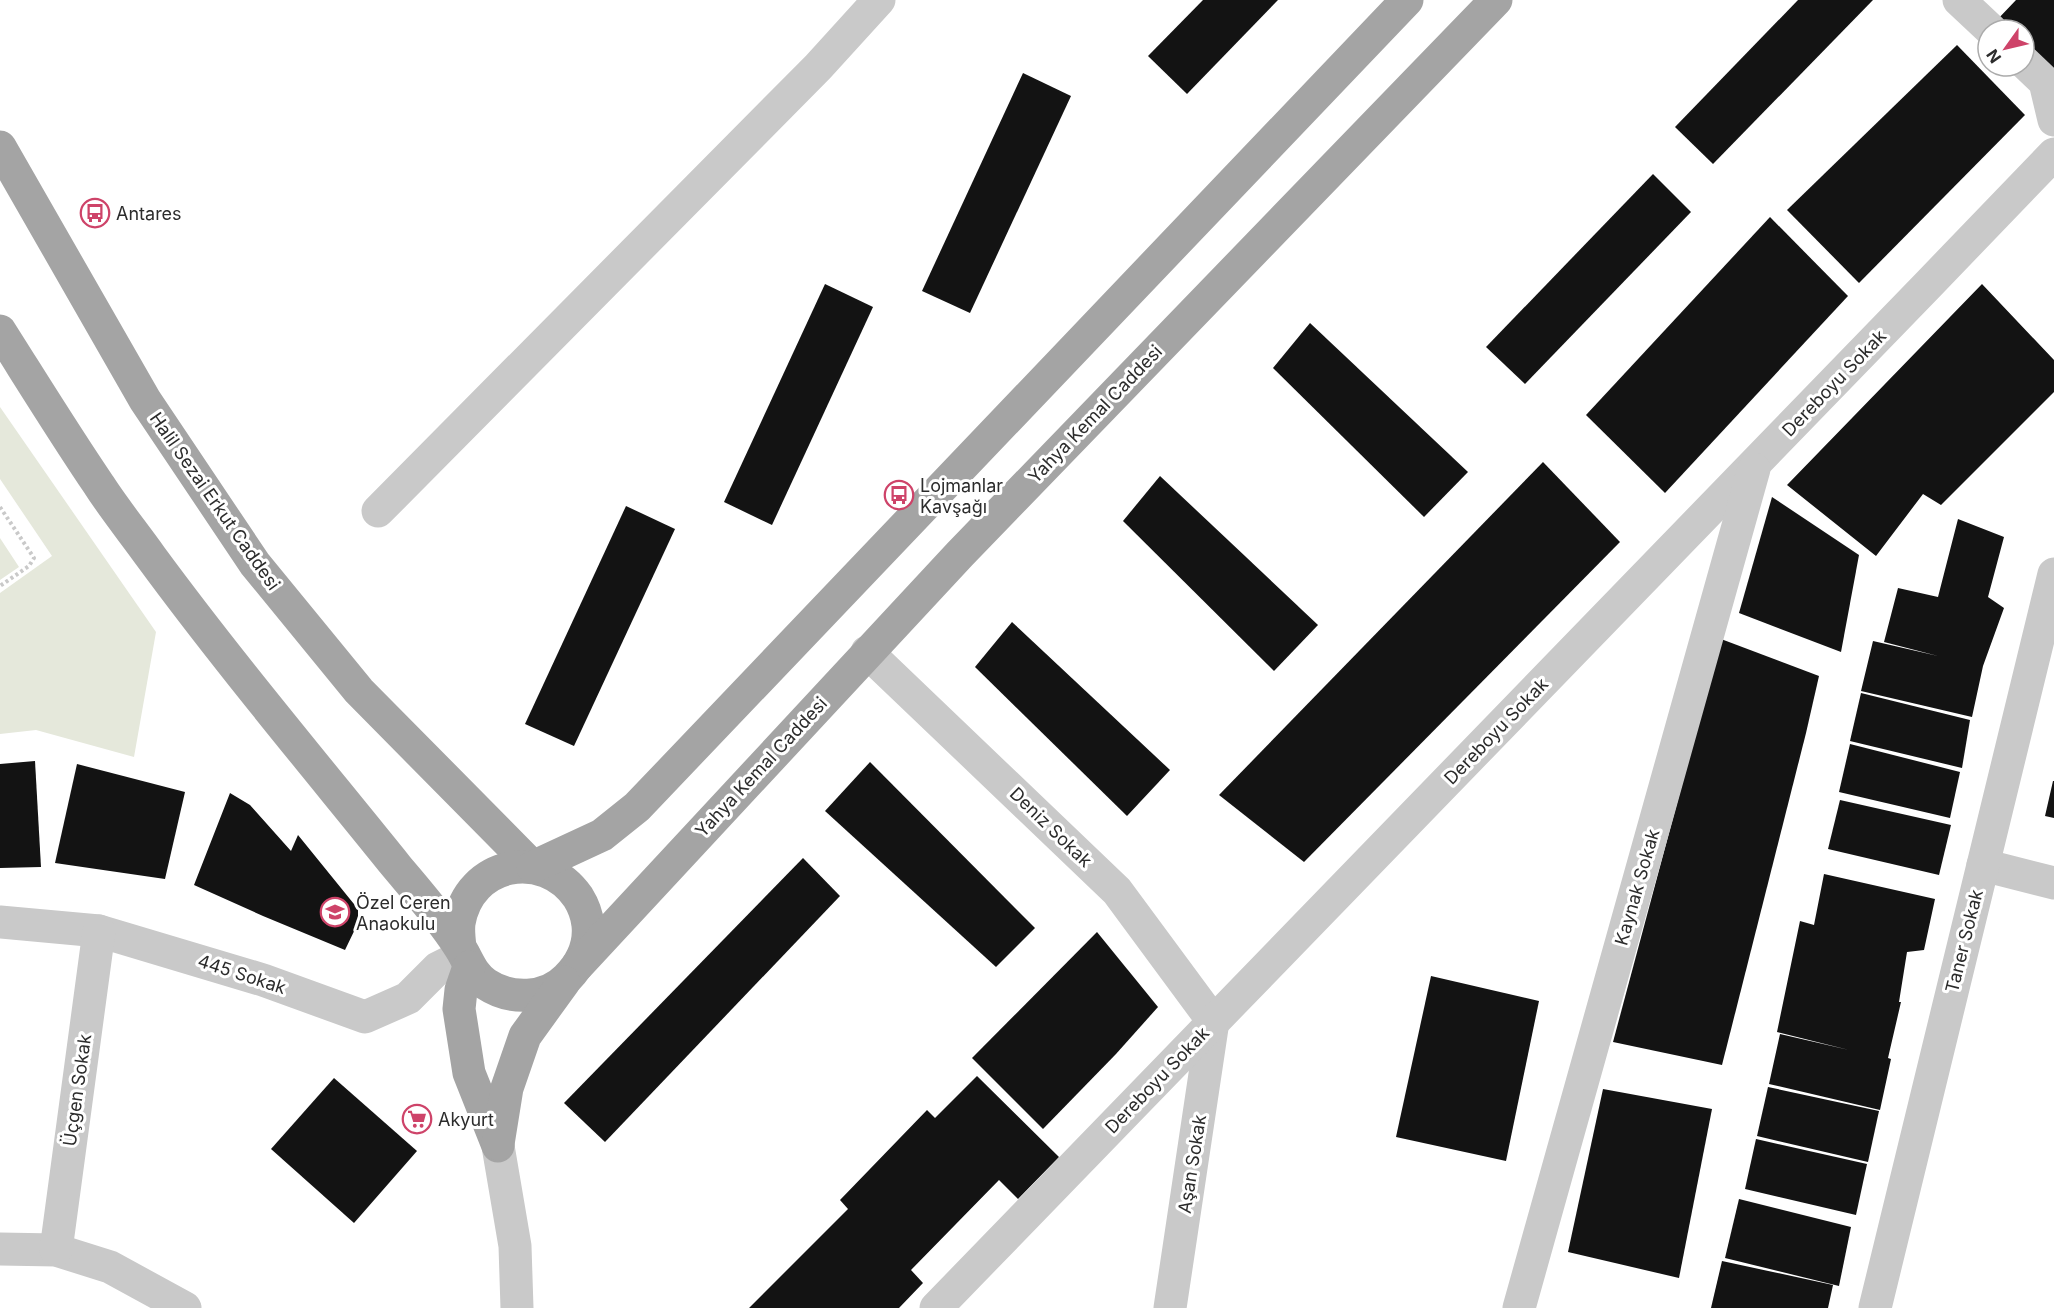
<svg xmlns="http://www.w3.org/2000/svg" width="2054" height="1308" font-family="Inter,sans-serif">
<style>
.green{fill:#e5e8db}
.building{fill:#131313}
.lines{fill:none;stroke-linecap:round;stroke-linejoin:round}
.path{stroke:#c9c9c9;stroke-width:4;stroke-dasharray:3 3;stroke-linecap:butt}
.minor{stroke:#c9c9c9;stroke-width:33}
.major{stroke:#a4a4a4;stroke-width:33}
.labels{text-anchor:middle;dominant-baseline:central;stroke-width:6;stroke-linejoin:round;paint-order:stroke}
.poi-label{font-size:18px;fill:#2c2c2c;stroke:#fff;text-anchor:start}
.street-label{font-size:18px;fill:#2c2c2c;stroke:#fff}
</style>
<rect width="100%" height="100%" fill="#fff"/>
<g class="green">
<polygon points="0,407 156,632 134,757 36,730 0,734 0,593 52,556 0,479"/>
<polygon points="0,538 19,567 0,580"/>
</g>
<g class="building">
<polygon points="1203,0 1278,0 1187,94 1148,56"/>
<polygon points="1798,0 1873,0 1713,164 1675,127"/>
<polygon points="2016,0 2054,0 2054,76 2024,48 2024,30 2005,30 1996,21"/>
<polygon points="1957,45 2025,115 1859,283 1787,210"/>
<polygon points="1023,73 1071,96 970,313 922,291"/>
<polygon points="1653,174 1691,212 1525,384 1486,347"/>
<polygon points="1770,217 1848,296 1665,493 1586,415"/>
<polygon points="825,284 873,307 772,525 724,502"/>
<polygon points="1982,284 2054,360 2054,392 1941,505 1923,494 1876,556 1787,485"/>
<polygon points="1310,323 1468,472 1424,517 1273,368"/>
<polygon points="1543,462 1620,542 1304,862 1219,795"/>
<polygon points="1160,476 1318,625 1274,671 1123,521"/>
<polygon points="1772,497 1859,555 1841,652 1739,613"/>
<polygon points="626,506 675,529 574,746 525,724"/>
<polygon points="1958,519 2004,537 1988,597 2004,608 1983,666 1972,717 1861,691 1873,641 1938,656 1884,642 1898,588 1938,597"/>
<polygon points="1012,622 1170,770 1127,816 975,667"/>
<polygon points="1721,639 1819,676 1806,733 1722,1065 1613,1042"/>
<polygon points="1861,693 1970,720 1962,768 1850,741"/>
<polygon points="1850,744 1960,772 1950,818 1839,792"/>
<polygon points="35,761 41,867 0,868 0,764"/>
<polygon points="870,762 1035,928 996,967 825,811"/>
<polygon points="77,764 185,792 165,879 55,863"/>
<polygon points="2053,781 2054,781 2054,818 2045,816"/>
<polygon points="230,793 250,805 291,851 298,835 358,909 358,923 345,950 263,916 194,885"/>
<polygon points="1840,800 1951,825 1939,875 1828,849"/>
<polygon points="803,858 840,896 605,1142 564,1103"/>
<polygon points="1824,874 1935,899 1924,950 1907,952 1899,1002 1901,1002 1888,1058 1891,1059 1880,1110 1769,1084 1780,1034 1849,1050 1777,1032 1800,921 1814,925"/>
<polygon points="1097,932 1158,1007 1116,1054 1043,1129 972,1058"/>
<polygon points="1431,976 1539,1001 1506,1161 1396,1137"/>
<polygon points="977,1076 1059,1157 1018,1199 999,1180 911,1270 923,1283 899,1308 749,1308 848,1209 840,1200 927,1110 935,1118"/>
<polygon points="334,1078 417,1151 354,1223 271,1149"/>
<polygon points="1768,1087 1879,1111 1868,1162 1757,1136"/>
<polygon points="1603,1089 1712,1109 1679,1278 1568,1252"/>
<polygon points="1756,1139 1867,1164 1856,1215 1745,1189"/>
<polygon points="1739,1199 1851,1227 1839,1286 1725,1258"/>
<polygon points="1722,1261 1833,1285 1828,1308 1711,1308"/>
</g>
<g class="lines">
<polyline class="path" points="0,507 34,558 29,566 0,586"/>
<g class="minor">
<polyline points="1959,0 1991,30"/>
<polyline points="2024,62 2045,82 2054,120"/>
<polyline points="378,511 818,67 879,0"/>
<polyline points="867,652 1117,891 1213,1021 1170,1308"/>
<polyline points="1983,865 2054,883"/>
<polyline points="0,922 99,931 263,980 365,1017 408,998 438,968 464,955"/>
<polyline points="498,1146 515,1246 517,1308"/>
<polyline points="0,1249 56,1250 110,1267 185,1308"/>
<polyline points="56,1250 99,931"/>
<path d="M936 1308C1308 922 1683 540 2054 154"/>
<polyline points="1519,1308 1754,469"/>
<polyline points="1875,1308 2054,574"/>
</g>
<g class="major">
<polyline points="0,147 145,400 255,564 359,691 533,867"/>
<path d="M0 331C33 383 65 435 99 485 115 510 134 533 151 557 229 663 314 764 397 867 418 892 441 918 459 946 468 959 471 974 486 984 510 1000 546 1000 567 978 581 964 590 945 588 925 587 916 583 905 578 897 543 847 469 862 459 923 458 931 459 939 460 947"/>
<polyline points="533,867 602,835 637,807 1407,0"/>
<polyline points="578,965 960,554 1496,0"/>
<polyline points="469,967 461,990 459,1009 469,1073 498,1146"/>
<polyline points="498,1144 507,1088 525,1036 564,982"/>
</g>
</g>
<defs>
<g id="bus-ring" transform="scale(1.5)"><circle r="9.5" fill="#fff" stroke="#ce4369" stroke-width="1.5"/><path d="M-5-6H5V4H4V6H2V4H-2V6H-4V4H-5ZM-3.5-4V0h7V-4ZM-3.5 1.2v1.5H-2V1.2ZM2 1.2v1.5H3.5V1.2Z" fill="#ce4369"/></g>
<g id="school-ring" transform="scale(1.5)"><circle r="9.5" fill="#fff" stroke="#ce4369" stroke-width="1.5"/><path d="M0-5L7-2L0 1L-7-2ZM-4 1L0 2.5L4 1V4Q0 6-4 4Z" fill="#ce4369"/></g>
<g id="supermarket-ring" transform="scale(1.5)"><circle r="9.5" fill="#fff" stroke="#ce4369" stroke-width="1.5"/><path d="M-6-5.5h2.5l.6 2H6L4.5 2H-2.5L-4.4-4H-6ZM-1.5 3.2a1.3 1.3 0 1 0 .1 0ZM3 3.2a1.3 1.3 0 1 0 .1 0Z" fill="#ce4369"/></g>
</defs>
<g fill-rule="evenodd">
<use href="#bus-ring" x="95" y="213"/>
<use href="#bus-ring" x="899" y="495"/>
<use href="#school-ring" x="335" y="912"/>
<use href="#supermarket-ring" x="417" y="1119"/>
</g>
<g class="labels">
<g class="poi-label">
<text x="116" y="213">Antares</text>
<text x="920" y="485">Lojmanlar<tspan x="920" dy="21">Kavşağı</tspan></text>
<text x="356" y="902">Özel Ceren<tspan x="356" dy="21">Anaokulu</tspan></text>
<text x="438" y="1119">Akyurt</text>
</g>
<g class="street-label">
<text transform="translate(1834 383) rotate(-46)">Dereboyu Sokak</text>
<text transform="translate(1095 414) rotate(-46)">Yahya Kemal Caddesi</text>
<text transform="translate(215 501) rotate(55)">Halil Sezai Erkut Caddesi</text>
<text transform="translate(1496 731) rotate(-46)">Dereboyu Sokak</text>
<text transform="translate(761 767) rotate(-47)">Yahya Kemal Caddesi</text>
<text transform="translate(1051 827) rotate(44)">Deniz Sokak</text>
<text transform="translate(1637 887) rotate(-74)">Kaynak Sokak</text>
<text transform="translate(1964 941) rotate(-76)">Taner Sokak</text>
<text transform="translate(242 974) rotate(18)">445 Sokak</text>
<text transform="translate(1157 1080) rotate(-46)">Dereboyu Sokak</text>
<text transform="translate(77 1090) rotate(-82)">Üçgen Sokak</text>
<text transform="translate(1192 1164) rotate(-81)">Aşan Sokak</text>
</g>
</g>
<g transform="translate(2006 48) rotate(236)"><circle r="28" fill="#ffffff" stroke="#ababab" stroke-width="1.5"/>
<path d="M0-4.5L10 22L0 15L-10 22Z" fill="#ce4369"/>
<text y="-9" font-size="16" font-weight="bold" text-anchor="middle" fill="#2c2c2c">N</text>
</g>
</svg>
